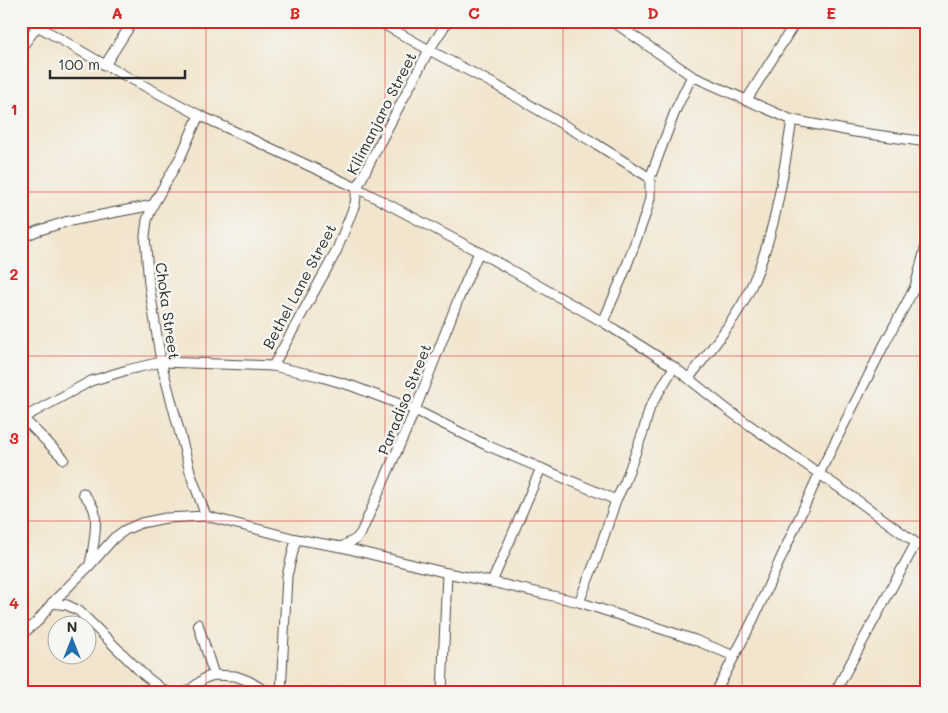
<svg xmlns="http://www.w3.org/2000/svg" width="948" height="713" font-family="Mali,sans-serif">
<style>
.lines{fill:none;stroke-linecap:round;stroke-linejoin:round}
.street-casing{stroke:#494743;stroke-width:11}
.street{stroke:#fff;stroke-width:9}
.grid{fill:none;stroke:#d62828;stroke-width:1;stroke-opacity:0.55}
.labels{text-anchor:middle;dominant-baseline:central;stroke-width:5;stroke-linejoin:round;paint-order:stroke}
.street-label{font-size:15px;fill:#2b2b2b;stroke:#f6f6f2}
.neatline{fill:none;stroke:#d62828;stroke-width:2}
.grid-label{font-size:16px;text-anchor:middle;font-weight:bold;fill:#d62828}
</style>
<rect width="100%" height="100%" fill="#f6f6f2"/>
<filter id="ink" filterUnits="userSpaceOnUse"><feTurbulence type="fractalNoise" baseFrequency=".02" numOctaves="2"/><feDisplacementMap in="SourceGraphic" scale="10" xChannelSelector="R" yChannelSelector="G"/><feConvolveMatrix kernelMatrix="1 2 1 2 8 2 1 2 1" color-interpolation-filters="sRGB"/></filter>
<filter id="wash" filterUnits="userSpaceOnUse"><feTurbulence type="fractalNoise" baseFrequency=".0096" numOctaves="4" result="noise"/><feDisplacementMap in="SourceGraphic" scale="20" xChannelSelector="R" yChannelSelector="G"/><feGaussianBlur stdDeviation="1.12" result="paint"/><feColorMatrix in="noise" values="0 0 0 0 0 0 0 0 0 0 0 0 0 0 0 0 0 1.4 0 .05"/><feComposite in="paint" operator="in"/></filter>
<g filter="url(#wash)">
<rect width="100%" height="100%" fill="#f2e5ce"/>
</g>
<g filter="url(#ink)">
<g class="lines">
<g class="street-casing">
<g id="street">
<polyline points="29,21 105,65 199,115 357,188 479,252 603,322 674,367 728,410 861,503 916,543 927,549"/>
<polyline points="378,21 429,50 494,84 593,142 650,178 650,198 646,213 624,273 603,322"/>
<polyline points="612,21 692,76 792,120 855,132 927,142"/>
<polyline points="21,48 37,27"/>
<polyline points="105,65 133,21"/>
<polyline points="746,101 796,21"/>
<polyline points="199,115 181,156 153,205 147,220 145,236 149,284 161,362 191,475 206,516"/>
<polyline points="650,178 676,109 692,76"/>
<polyline points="21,238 37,231 65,222 153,205"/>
<polyline points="915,287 927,290"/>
<polyline points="273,366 336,252 355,204 357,188 374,154 429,50 448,21"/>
<path d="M689 378C708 353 729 328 744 301 774 245 782 182 792 120"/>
<polyline points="23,418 64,459"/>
<polyline points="21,419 91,381 127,370 161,362 273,366 318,376 352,386 415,410 486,445 616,500"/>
<path d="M83 493C88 499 94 506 95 514 97 528 93 550 90 564"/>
<polyline points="341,547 356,539 361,533 415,410 458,300 479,252"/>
<polyline points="492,582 541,468"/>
<polyline points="579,602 597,557 616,500 625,482 643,432 650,407 674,367"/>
<polyline points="52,603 67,605 79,611 144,675 166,692"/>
<polyline points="198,624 214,675"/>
<polyline points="21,635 37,622 52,603 90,565 114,538 125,530 141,523 166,518 206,516 296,539 341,547 447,573 492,582 579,602 695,640 734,656"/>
<polyline points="187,692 205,678 214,675 235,676 249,681 267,692"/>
<polyline points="281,692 287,576 296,539"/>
<polyline points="442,692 447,573"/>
<polyline points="716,692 752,622 819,474 885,343 915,287 927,242"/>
<polyline points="835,692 916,543"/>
</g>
</g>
<use href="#street" class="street"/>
</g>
</g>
<path class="grid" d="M206 21V692M385 21V692M563 21V692M742 21V692M21 192H927M21 356H927M21 521H927"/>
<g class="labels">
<g class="street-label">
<text transform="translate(381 113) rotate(-63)">Kilimanjaro Street</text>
<text transform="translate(299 286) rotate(-62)">Bethel Lane Street</text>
<text transform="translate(168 311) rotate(82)">Choka Street</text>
<text transform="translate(404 399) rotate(-68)">Paradiso Street</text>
</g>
</g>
<rect width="948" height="713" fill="none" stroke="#f6f6f2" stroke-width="55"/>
<g transform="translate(72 640)"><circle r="24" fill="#f6f6f2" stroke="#a5a5a2"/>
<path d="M0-4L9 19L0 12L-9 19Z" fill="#1f6fb2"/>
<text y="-8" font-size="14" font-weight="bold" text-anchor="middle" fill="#2b2b2b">N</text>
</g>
<path d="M50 70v8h135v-8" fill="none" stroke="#2b2b2b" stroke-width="2.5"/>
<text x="58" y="70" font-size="15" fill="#2b2b2b" stroke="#f6f6f2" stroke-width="4" paint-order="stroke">100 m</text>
<rect x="28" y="28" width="892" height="658" class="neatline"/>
<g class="grid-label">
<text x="117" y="19">A</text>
<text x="295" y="19">B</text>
<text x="474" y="19">C</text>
<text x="653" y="19">D</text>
<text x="831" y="19">E</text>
<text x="14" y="115">1</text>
<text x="14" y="280">2</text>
<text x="14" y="444">3</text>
<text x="14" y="609">4</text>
</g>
</svg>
